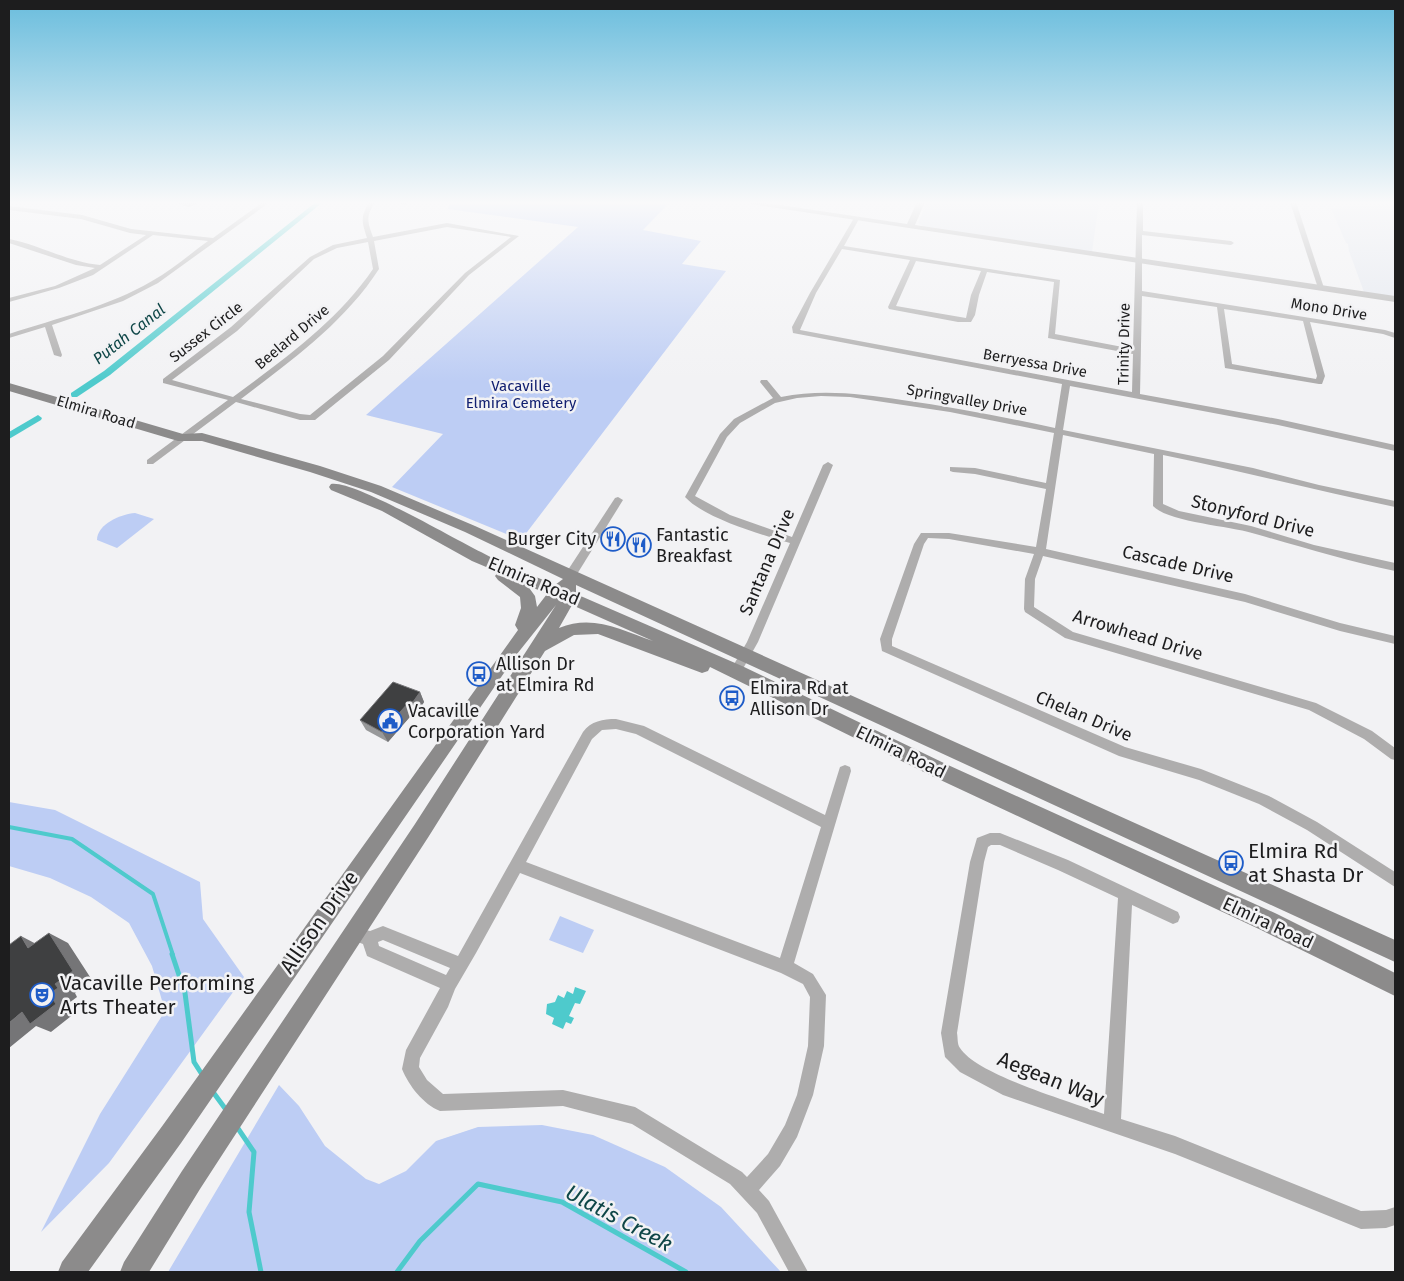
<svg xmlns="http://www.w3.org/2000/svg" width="1404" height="1281" font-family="'Fira Sans',sans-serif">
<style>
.built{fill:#e2e6ee}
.green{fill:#bdcdf4}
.water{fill:#4ecacc}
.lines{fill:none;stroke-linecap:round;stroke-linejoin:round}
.stream-far1{stroke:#4ecacc;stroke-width:4}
.stream{stroke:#4ecacc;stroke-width:5}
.canal{fill:#4ecacc;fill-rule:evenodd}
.minor{fill:#aeadad;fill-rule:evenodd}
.tertiary{fill:#aeadad;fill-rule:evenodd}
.secondary{fill:#8c8b8b;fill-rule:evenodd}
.wall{fill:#98999a}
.shaded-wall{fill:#757577}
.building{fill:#3f4041;stroke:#757577}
.labels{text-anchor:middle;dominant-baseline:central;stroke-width:5;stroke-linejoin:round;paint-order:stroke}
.far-street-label{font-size:15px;fill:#1d1d1e;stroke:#f2f2f4}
.far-park-label{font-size:15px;fill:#122071;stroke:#f2f2f4}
.far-water-label{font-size:16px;font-style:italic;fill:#0e4647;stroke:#f2f2f4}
.street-label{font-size:18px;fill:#1d1d1e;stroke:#f2f2f4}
.poi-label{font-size:18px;fill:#1d1d1e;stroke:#f2f2f4;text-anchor:start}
.near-poi-label{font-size:21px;fill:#1d1d1e;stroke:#f2f2f4;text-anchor:start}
.near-street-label{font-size:21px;fill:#1d1d1e;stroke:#f2f2f4}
.near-water-label{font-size:22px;font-style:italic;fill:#0e4647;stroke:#f2f2f4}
</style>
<rect width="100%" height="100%" fill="#f2f2f4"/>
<g class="built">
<polygon points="928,202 1099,202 1092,252 924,227 918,223"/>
<polygon points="1395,204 1395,297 1364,292 1349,251 1348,244 1346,243 1331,208"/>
</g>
<g class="green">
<polygon points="439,202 670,202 643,230 701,241 682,264 726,271 521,540 392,487 443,434 366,415 578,227 448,209 450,204"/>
<path d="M135 513 154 519 117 548 97 540C97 524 121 514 135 513Z"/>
<polygon points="9,802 55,810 200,882 203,919 244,977 109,1163 41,1232 100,1114 165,1011 152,966 129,923 91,897 50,878 9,866"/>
<polygon points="560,916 594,930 583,953 549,940"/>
<polygon points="279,1085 299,1106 325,1146 366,1179 379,1184 406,1171 436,1141 478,1127 542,1125 593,1135 665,1167 721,1207 781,1272 168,1272"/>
</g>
<polygon class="water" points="575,987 586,991 580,1004 575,1003 569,1016 574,1018 571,1024 566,1022 563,1029 552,1024 554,1018 546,1014 547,1004 555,1002 558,995 564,998 567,991 573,994"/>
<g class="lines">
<polyline class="stream-far1" points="9,827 72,839 153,894 173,955"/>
<g class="stream">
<polyline points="172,954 185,993 194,1062 203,1076"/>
<polyline points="213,1092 227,1111"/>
<polyline points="237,1127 254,1152 249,1212 261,1272"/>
<polyline points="397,1272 420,1241 478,1184 562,1202 686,1272"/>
</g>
<g class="canal">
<polygon points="316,202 323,202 110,375 77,397 71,397 71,393 104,371"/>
<polygon points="38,415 42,418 41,420 9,439 9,432"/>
</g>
<g class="minor">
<polygon points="172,202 200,202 189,207"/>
<path d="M263 202H270L158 283 123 301 52 325 62 355 61 357 54 355 45 327 9 338V334C57 318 108 307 152 281 172 270 190 254 208 241L153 235 93 275 59 288 9 302V298L55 286 95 268 76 265 9 243V239C40 245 68 262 100 265L146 235 130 233 81 219 9 210V206L82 215 131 229 213 238Z"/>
<path d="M369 202H375C366 217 367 221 373 237L447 223 519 236 469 275 389 360 315 420H300L236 402 153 464H147V460L228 400 163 383V379L231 327 310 257 333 245 367 238C362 222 360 218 369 202ZM447 227 511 237 465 273 383 356 310 415 300 414 241 399C292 360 344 323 379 269L374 241ZM368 242 373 269C337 322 284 359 233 397L172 380 237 331 314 259 337 248Z"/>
<polygon points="394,202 407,202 407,203 404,205"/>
<path d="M1137 202H1143V231L1231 241 1234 243 1231 245 1142 235V291L1385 330 1395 333V338L1383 334 1310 322 1325 376 1322 384H1319L1225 368 1217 307 1142 296 1140 394 1278 419 1395 445V451L1278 425 1070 386 1063 430 1253 468 1319 485 1395 501V507C1318 491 1241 471 1163 455V504L1179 511 1251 526 1314 545 1395 563V571C1346 561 1299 546 1252 533 1229 526 1168 522 1153 506L1154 454 1063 435 1046 549 1245 594 1340 623 1395 636V644L1340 631 1245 602 1043 556 1035 579 1034 607 1073 632 1316 703 1372 731 1395 748V760L1391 759 1364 739 1309 710 1065 638 1025 612 1024 609 1025 579 1034 554 949 539 928 538 924 544 892 639V646L1125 747 1201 769 1269 796 1317 822 1395 872V887L1307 830 1259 804 1199 780 1119 756 882 651 880 639 914 544 921 533H949L1036 547 1046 489 975 474 953 472 950 471V467L975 468 1046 483 1054 433 950 412 850 397 821 396 797 398 775 403 740 423 727 437 695 496 730 515 792 537 823 465 828 462 833 465 758 642 740 674H732L730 671 747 642 790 543C762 535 704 518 685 497L720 434 734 419 773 398 760 382 761 380H767L781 397C822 389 861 394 902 400 953 407 1004 417 1055 428L1062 384 793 333 792 327 810 293 854 218 859 219 844 246 1060 280 1055 334 1133 349ZM842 249 910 260 888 307 889 309 958 322H971L975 315 979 295 987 272 1054 282 1048 338 1133 354 1132 392 800 330 816 293ZM916 261 981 271 971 295 966 318 896 306ZM1224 309 1303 321 1317 376 1316 379 1232 364Z"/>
<polygon points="1290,202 1296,202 1324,288 1323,289 1318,288"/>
<polygon points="618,497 623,500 574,579 566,579 565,576 566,573 615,498"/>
<path d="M616 719 644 726 825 815 840 767 845 765 850 767 851 771 794 963 813 974 826 995 824 1046 813 1095 797 1137 780 1166 759 1190 769 1201 808 1272H789L757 1213 730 1184 632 1124 563 1106 440 1111C423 1104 409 1086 402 1069L406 1050 440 988 367 956 363 944 349 939 347 934 349 929 354 927 370 931 383 926 458 956 583 732C591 721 603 719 616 719ZM616 729 636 734 821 827 780 958 526 862 592 739 602 730ZM520 873 781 973 803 984 810 997 808 1046 797 1095 785 1125 768 1154 747 1177 742 1172 635 1107 563 1090 443 1094 427 1080 419 1067 420 1058 448 1007 455 989 476 953ZM383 940 450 968 446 975 379 946 378 942Z"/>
<path d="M990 833H1000L1068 860 1178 912 1180 917 1178 922 1173 924 1132 905 1121 1119 1175 1136 1361 1211 1386 1210 1395 1207V1225L1386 1228 1361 1229 1175 1154 1003 1095 960 1072 945 1057 941 1033 970 862 977 838ZM991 845H1000L1058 870 1118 898 1104 1114C1072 1102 977 1075 960 1048 957 1044 958 1038 957 1033L984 862 988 847Z"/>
</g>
<polygon class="tertiary" points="738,202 761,202 907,224 917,202 925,202 915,225 1395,296 1395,302"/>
<path class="secondary" d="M9 383 183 434 202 433 320 466 381 486 475 526 1395 940V962L576 585V594L742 666 948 765 1277 914 1395 973V996L1261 930 934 777 710 667 708 671 702 673 598 634 574 635 545 651 429 836 200 1189 149 1272H120L124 1262 182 1171 415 824 556 605 517 654 181 1143 88 1272H58L62 1262 163 1125 518 630 515 625 521 608 520 597 498 580 495 576 498 572 472 561 382 511 331 490 329 487 331 484C352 479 456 540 481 552 504 565 530 574 555 585L563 579 465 532 371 492 310 472 202 441H178L9 391ZM527 585 547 594 537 607 535 596ZM572 605 653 641C621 630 593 614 559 628Z"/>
</g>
<polygon class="wall" points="420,692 424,702 418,712 415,711 388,742 366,730 360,720"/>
<g class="shaded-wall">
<polygon points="420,692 424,702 418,712 413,702"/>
<polygon points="410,701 415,711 388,742 382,732"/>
<polygon points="49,933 68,943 92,980 75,993 77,997 69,1003 75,1013 51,1032 36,1026 9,1048 9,1023 22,1012 49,994 55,984"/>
<polygon points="21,936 40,946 28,948"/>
</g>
<g class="building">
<polygon points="393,682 420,692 413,702 410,701 382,732 360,720"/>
<polygon points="49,933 73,971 55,984 58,988 49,994 56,1004 30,1024 22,1012 9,1023 9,945 21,936 28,948"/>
</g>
<linearGradient id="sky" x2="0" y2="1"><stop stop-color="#6abddd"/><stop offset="0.53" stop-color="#f9f9fa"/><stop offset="1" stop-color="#f9f9fa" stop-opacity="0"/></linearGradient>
<rect width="1404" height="382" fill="url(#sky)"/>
<defs>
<g id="restaurant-ring" transform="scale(1.25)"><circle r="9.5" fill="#f2f2f4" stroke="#1e5cc8" stroke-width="1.5"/><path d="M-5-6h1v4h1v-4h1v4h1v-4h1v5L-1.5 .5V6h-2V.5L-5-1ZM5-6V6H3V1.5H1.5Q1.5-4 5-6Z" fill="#1e5cc8"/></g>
<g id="bus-ring" transform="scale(1.25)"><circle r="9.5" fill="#f2f2f4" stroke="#1e5cc8" stroke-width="1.5"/><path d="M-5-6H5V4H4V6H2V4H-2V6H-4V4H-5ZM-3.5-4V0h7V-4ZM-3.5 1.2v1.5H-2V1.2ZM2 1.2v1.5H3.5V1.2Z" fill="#1e5cc8"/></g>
<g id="civic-ring" transform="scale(1.25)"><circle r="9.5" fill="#f2f2f4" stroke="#1e5cc8" stroke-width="1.5"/><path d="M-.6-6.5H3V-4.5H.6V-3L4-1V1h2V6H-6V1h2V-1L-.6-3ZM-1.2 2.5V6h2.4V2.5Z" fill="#1e5cc8"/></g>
<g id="theatre-ring" transform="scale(1.25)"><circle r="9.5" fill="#f2f2f4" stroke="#1e5cc8" stroke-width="1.5"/><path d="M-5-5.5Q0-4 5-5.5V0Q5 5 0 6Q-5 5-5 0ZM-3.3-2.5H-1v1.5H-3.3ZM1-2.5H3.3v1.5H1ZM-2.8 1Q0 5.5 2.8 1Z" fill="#1e5cc8"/></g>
</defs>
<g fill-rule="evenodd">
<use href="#restaurant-ring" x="613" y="539"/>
<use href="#restaurant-ring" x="639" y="545"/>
<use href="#bus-ring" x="479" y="674"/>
<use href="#bus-ring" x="732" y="698"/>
<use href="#civic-ring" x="390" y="721"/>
<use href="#bus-ring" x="1231" y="863"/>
<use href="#theatre-ring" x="42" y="995"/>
</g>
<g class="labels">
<g class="far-street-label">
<text transform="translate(1329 309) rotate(9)">Mono Drive</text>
<text transform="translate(206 332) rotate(-38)">Sussex Circle</text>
<text transform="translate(292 337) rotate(-40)">Beelard Drive</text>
<text transform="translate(1124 344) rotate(-89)">Trinity Drive</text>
<text transform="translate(1035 363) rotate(10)">Berryessa Drive</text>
<text transform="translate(967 400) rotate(10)">Springvalley Drive</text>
<text transform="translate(96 412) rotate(17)">Elmira Road</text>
</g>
<g class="far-park-label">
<text x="521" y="386">Vacaville<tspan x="521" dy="17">Elmira Cemetery</tspan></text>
</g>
<g class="far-water-label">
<text transform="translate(129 334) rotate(-38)">Putah Canal</text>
</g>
<g class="street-label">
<text transform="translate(1253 516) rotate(14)">Stonyford Drive</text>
<text transform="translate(767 562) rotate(-67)">Santana Drive</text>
<text transform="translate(1178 564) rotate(13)">Cascade Drive</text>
<text transform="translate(534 581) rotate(23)">Elmira Road</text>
<text transform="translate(1138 635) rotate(17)">Arrowhead Drive</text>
<text transform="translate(1084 716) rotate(23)">Chelan Drive</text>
<text transform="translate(901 752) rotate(26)">Elmira Road</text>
<text transform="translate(1268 923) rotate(25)">Elmira Road</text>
</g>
<g class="poi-label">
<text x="656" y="535">Fantastic<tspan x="656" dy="21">Breakfast</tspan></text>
<text x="596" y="539" text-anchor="end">Burger City</text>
<text x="496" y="664">Allison Dr<tspan x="496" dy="21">at Elmira Rd</tspan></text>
<text x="750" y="688">Elmira Rd at<tspan x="750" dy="21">Allison Dr</tspan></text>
<text x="408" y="711">Vacaville<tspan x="408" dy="21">Corporation Yard</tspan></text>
</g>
<g class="near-poi-label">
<text x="1248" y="851">Elmira Rd<tspan x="1248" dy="24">at Shasta Dr</tspan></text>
<text x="60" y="983">Vacaville Performing<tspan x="60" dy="24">Arts Theater</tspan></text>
</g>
<g class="near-street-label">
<text transform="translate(319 922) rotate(-55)">Allison Drive</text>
<text transform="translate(1051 1079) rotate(22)">Aegean Way</text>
</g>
<g class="near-water-label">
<text transform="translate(619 1218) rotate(28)">Ulatis Creek</text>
</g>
</g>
<rect width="1404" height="1281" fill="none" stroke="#1d1d1e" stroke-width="20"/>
</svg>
